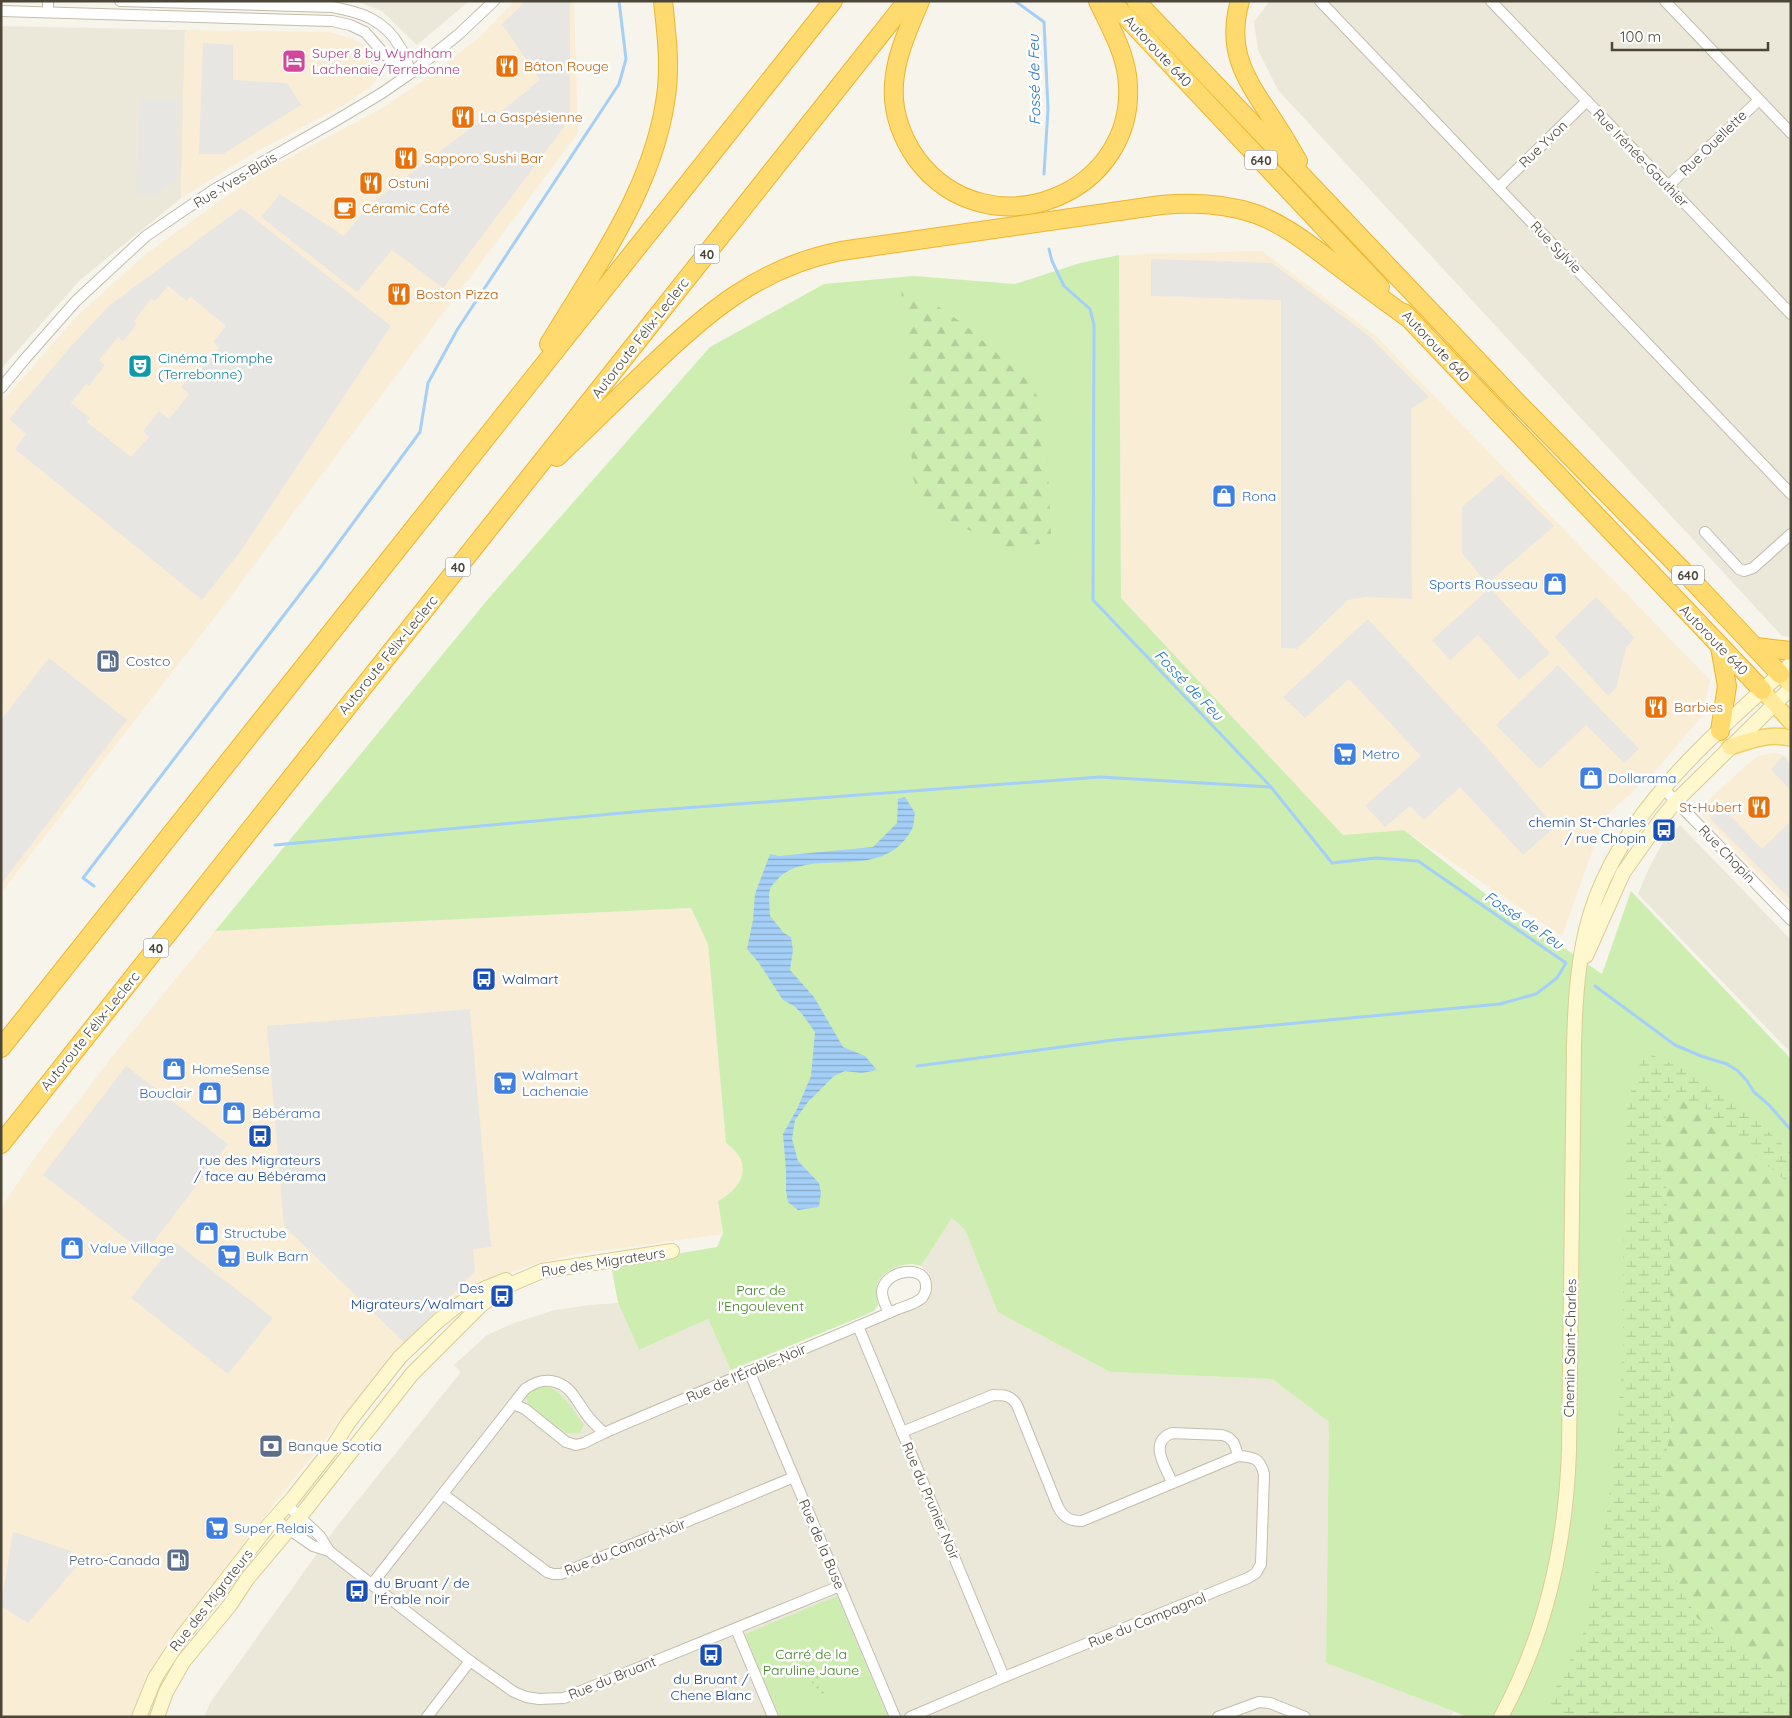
<svg xmlns="http://www.w3.org/2000/svg" width="1792" height="1718" font-family="Quicksand,sans-serif">
<style>
.residential{fill:#ebe7d9}
.commercial{fill:#f9edd6}
.green{fill:#ceeeb1}
.forest{fill:url(#forest-firs)}
.wetland{fill:url(#wetland-marsh)}
.garden{fill:url(#garden-dots)}
.parking{fill:#e8e6e3;fill-rule:evenodd}
.water{fill:url(#water-rules)}
.lines{fill:none;stroke-linecap:round;stroke-linejoin:round}
.stream{stroke:#a4cff7;stroke-width:3}
.street-casing{stroke:#c3bdac;stroke-width:12}
.secondary-casing{stroke:#dacd97;stroke-width:16}
.primary-casing{stroke:#efcf61;stroke-width:18}
.highway-casing{stroke:#ecb530;stroke-width:20}
.street{stroke:#fff;stroke-width:10}
.secondary{stroke:#fff7cd;stroke-width:14}
.primary{stroke:#ffea9c;stroke-width:15}
.highway{stroke:#ffda6e;stroke-width:18}
.labels{text-anchor:middle;dominant-baseline:central;stroke-width:5;stroke-linejoin:round;paint-order:stroke}
.shield{fill:#fff;stroke:#827e74;stroke-width:1}
.shield-label{font-size:12px;font-weight:bold;fill:#4c4638}
.street-label{font-size:14px;fill:#4c4638;stroke:#fff}
.hotel-label{font-size:14px;fill:#b23c85;stroke:#fff;text-anchor:start}
.food-label{font-size:14px;fill:#c56008;stroke:#fff;text-anchor:start}
.culture-label{font-size:14px;fill:#0d838f;stroke:#fff;text-anchor:start}
.shop-label{font-size:14px;fill:#366cbe;stroke:#fff;text-anchor:start}
.service-label{font-size:14px;fill:#4e5e75;stroke:#fff;text-anchor:start}
.transit-label{font-size:14px;fill:#164399;stroke:#fff;text-anchor:end}
.park-label{font-size:14px;fill:#418524;stroke:#fff}
.water-label{font-size:15px;font-style:italic;fill:#2575c4;stroke:#fff}
</style>
<defs>
<pattern id="forest-firs" width="22" height="20" patternUnits="userSpaceOnUse" patternTransform="scale(1.25)"><rect width="22" height="20" fill="#ceeeb1"/><path d="M5 1l3.5 6h-7zM16 11l3.5 6h-7z" fill="#b3cd99"/></pattern>
<pattern id="wetland-marsh" width="20" height="14" patternUnits="userSpaceOnUse" patternTransform="scale(1.25)"><rect width="20" height="14" fill="#ceeeb1"/><path d="M1 5h8M5 5V1M11 12h8M15 12V8" fill="none" stroke="#b3cd99"/></pattern>
<pattern id="garden-dots" width="8" height="8" patternUnits="userSpaceOnUse" patternTransform="scale(1.25)"><rect width="8" height="8" fill="#ceeeb1"/><path d="M2 2h.1M6 6h.1" fill="none" stroke="#b3cd99" stroke-width="1.8" stroke-linecap="round"/></pattern>
<pattern id="water-rules" width="6" height="5" patternUnits="userSpaceOnUse" patternTransform="scale(1.25)"><rect width="6" height="5" fill="#a4cff7"/><path d="M0 2.5h6" fill="none" stroke="#88aac9"/></pattern>
</defs>
<rect width="100%" height="100%" fill="#f7f4eb"/>
<g class="residential">
<polygon points="356,1 469,1 417,45 382,11"/>
<polygon points="1270,1 1791,1 1791,637 1782,636 1278,90 1258,50 1254,22"/>
<polygon points="1,26 185,30 181,198 80,280 1,369"/>
<polygon points="1680,825 1791,940 1791,1053 1638,894 1649,868 1663,842"/>
<polygon points="952,1218 965,1230 999,1312 1110,1372 1272,1379 1329,1422 1326,1663 1454,1712 1450,1717 204,1717 210,1703 334,1530 461,1372 454,1365 487,1335 514,1323 555,1310 590,1305 618,1303 639,1350 708,1319 737,1383 925,1303 931,1288 931,1281 928,1272 921,1266"/>
</g>
<g class="commercial">
<polygon points="514,1 574,1 578,133 225,604 1,893 1,403 77,316 146,254 256,175 379,110 437,71 482,35"/>
<polygon points="185,30 330,32 353,39 367,46 376,56 380,69 378,78 371,86 347,103 252,154 181,198"/>
<polygon points="1262,251 1376,336 1710,680 1702,716 1659,767 1604,818 1562,936 1404,830 1343,835 1121,598 1119,255"/>
<polygon points="1774,753 1785,755 1791,761 1791,907 1697,810 1754,759 1761,755"/>
<polygon points="691,908 708,944 726,1142 738,1153 743,1169 742,1177 734,1191 718,1201 723,1234 577,1254 528,1266 490,1280 463,1294 389,1358 246,1540 168,1641 134,1708 131,1717 1,1717 1,1208 36,1156 115,1053 215,931"/>
</g>
<g class="green">
<path d="M1119 255 1121 598 1343 835 1404 830 1492 899 1602 974 1631 891 1791 1059V1717H1468L1326 1663 1329 1422 1272 1379 1110 1372 998 1312 965 1230 952 1218 921 1266C907 1260 882 1269 877 1285 875 1291 877 1298 878 1305L874 1311 863 1316 731 1370 708 1319 639 1350 618 1303 611 1265 717 1247 723 1233 718 1201C745 1187 753 1162 726 1143L708 944 691 908 215 931 489 598 710 347 824 284 914 276 1015 284 1080 263Z"/>
<path d="M544 1386C563 1389 573 1411 584 1425L580 1433H566L529 1406 525 1395 535 1387Z"/>
<polygon points="837,1596 888,1717 780,1717 745,1634"/>
</g>
<g class="forest">
<polygon points="900,280 965,325 1026,379 1045,408 1051,535 1040,544 1003,547 921,506 912,473 909,366"/>
<polygon points="1668,1098 1702,1105 1726,1132 1786,1181 1791,1190 1791,1683 1775,1680 1752,1659 1697,1618 1664,1557 1658,1506 1671,1426 1670,1253 1663,1136"/>
</g>
<polygon class="wetland" points="1644,1051 1707,1080 1743,1109 1791,1152 1791,1190 1786,1181 1726,1132 1702,1105 1668,1098 1663,1136 1670,1253 1671,1426 1658,1506 1664,1557 1697,1618 1752,1659 1775,1680 1791,1683 1791,1717 1563,1717 1549,1701 1583,1634 1606,1520 1618,1425 1623,1340 1623,1249 1627,1105"/>
<polygon class="garden" points="810,1659 825,1693 818,1695 803,1662"/>
<g class="parking">
<polygon points="526,1 570,1 570,119 443,288 392,250 357,292 261,217 280,194 344,236 370,204 495,110 498,114 540,80 502,24"/>
<polygon points="203,43 233,45 233,80 287,83 301,105 223,154 199,154"/>
<polygon points="140,99 179,100 176,179 157,195 136,194"/>
<path d="M241 208 391 326 240 552 202 600 15 449 26 434 9 419 73 344 110 305ZM168 286 187 301 190 296 226 326 213 342 219 348 200 371 196 368 181 387 189 394 169 419 159 411 143 431 149 437 131 457 87 422 90 418 71 403 86 384 89 386 105 365 99 360 118 337 123 341 137 324 134 321 151 299 155 301Z"/>
<polygon points="1151,259 1272,263 1369,336 1429,397 1411,409 1412,599 1365,597 1348,600 1297,649 1281,648 1281,300 1151,296"/>
<polygon points="1501,474 1554,526 1487,584 1462,553 1462,507"/>
<polygon points="1490,588 1550,653 1519,680 1478,635 1450,660 1432,640"/>
<polygon points="1596,597 1635,638 1626,648 1616,688 1608,696 1555,637"/>
<polygon points="1368,619 1484,744 1555,827 1523,855 1460,787 1424,820 1410,806 1385,827 1365,806 1421,756 1349,679 1305,718 1283,697"/>
<polygon points="49,658 127,720 1,884 1,720"/>
<polygon points="1558,665 1639,749 1624,763 1586,725 1540,769 1496,725"/>
<polygon points="1783,756 1791,765 1791,791 1771,769"/>
<polygon points="1722,807 1762,849 1791,821 1791,900 1710,818"/>
<polygon points="470,1009 491,1247 473,1249 475,1271 405,1343 284,1226 267,1026"/>
<polygon points="126,1066 228,1144 145,1253 43,1175"/>
<polygon points="175,1242 273,1318 228,1374 131,1298"/>
<polygon points="13,1532 71,1551 67,1561 76,1567 28,1623 1,1606"/>
</g>
<path class="water" d="M905 797 915 813C914 818 914 827 911 831 879 885 809 844 777 880 774 883 771 886 770 889 768 898 770 908 770 916L784 933 791 937 793 950 790 970 814 997 843 1047 865 1056 877 1070 862 1073 845 1071 834 1076 808 1102 795 1120 792 1139 798 1161 819 1183 821 1193 819 1207 798 1210 788 1202 786 1191V1171L783 1134 797 1109 811 1076 815 1032 802 1014 794 1006 783 1000 759 963 747 949 753 920 755 894 770 854 779 856 873 847 897 823 898 799Z"/>
<g class="lines">
<g class="stream">
<polyline points="1015,1 1044,22 1048,109 1044,174"/>
<polyline points="275,845 644,811 1100,777 1270,787"/>
<polyline points="94,886 83,878 320,568 420,432 428,383 457,330 619,84 626,59 619,1"/>
<polyline points="1595,986 1675,1045 1701,1056 1727,1064 1738,1071 1747,1081 1754,1092 1769,1105 1791,1130"/>
<polyline points="917,1066 1114,1040 1500,1004 1536,994 1557,978 1566,963 1418,861 1376,858 1332,863 1271,787 1093,600 1094,325 1090,309 1064,286 1052,261 1049,249"/>
</g>
<g class="street-casing">
<g id="street">
<polyline points="48,1 48,12"/>
<path d="M120 1 332 7C361 12 385 20 400 47 405 54 407 64 411 72"/>
<polyline points="1320,1 1791,494"/>
<polyline points="1491,1 1791,314"/>
<polyline points="1665,1 1791,133"/>
<polyline points="1,11 332,21 350,25 365,32 385,55 411,73"/>
<polyline points="1668,186 1759,100"/>
<polyline points="1499,187 1587,101"/>
<polyline points="1,388 24,360 76,301 146,236 215,189 337,120 382,93 411,73 459,34 494,1"/>
<polyline points="1705,532 1739,569 1744,571 1753,568 1791,534"/>
<polyline points="1663,788 1791,920"/>
<polyline points="858,1326 1004,1677"/>
<polyline points="749,1371 895,1717"/>
<path d="M513 1404 525 1409 566 1442 576 1445 584 1443 604 1433C685 1398 767 1364 849 1330 865 1323 882 1316 898 1309 906 1306 915 1304 922 1298 924 1295 926 1292 926 1288 928 1262 883 1270 882 1292 882 1299 886 1307 889 1313"/>
<path d="M902 1432 993 1395C1004 1395 1011 1395 1017 1405L1058 1507C1064 1518 1070 1521 1082 1521L1238 1456C1254 1457 1260 1458 1264 1474L1261 1564 1256 1573 1248 1578 1004 1677 910 1717"/>
<path d="M1172 1482C1165 1466 1148 1442 1172 1433L1222 1435C1234 1438 1235 1445 1238 1456"/>
<polyline points="443,1494 547,1572 553,1574 561,1574 794,1477"/>
<polyline points="287,1505 320,1536 329,1551"/>
<polyline points="274,1519 313,1546 329,1551 470,1661 514,1692 526,1697 539,1699 564,1698 840,1586"/>
<path d="M372 1584 525 1389C534 1383 540 1380 551 1381 571 1384 576 1401 587 1415 592 1422 598 1427 604 1433"/>
<polyline points="736,1629 773,1717"/>
<polyline points="427,1717 470,1661"/>
<polyline points="1218,1717 1259,1702 1270,1703 1305,1717"/>
</g>
</g>
<g class="secondary-casing">
<g id="secondary">
<polyline points="1586,956 1623,873 1659,822 1676,801 1791,688"/>
<polyline points="139,1717 155,1678 181,1638 268,1526 293,1498 333,1447 348,1423 400,1357 438,1321 458,1305 484,1289 506,1280"/>
<polyline points="157,1717 166,1692 183,1662 230,1605 247,1579 306,1509 412,1374 480,1306 505,1287 542,1271 672,1251"/>
<path d="M1501 1717C1546 1634 1566 1544 1569 1450L1574 1046C1575 1007 1577 968 1586 930 1613 817 1710 739 1791 664"/>
</g>
</g>
<g class="primary-casing">
<g id="primary">
<polyline points="1780,674 1791,685"/>
<polyline points="1762,690 1791,722"/>
<path d="M1730 747C1752 740 1768 733 1791 738"/>
</g>
</g>
<g class="highway-casing">
<g id="highway">
<path d="M920 1C909 28 896 54 894 84 892 111 901 136 916 158 987 255 1143 195 1127 75 1123 48 1109 25 1098 1"/>
<polyline points="1111,1 1380,287"/>
<polyline points="1136,1 1511,396 1689,577 1780,674"/>
<path d="M1240 1C1224 56 1251 85 1278 128 1285 138 1291 150 1298 161"/>
<polyline points="1404,313 1762,690"/>
<path d="M549 344C597 264 657 184 667 88 670 60 666 30 663 1"/>
<path d="M557 457C587 428 617 399 647 370 706 313 759 267 841 251L1161 205C1194 202 1225 203 1256 214 1285 225 1309 244 1334 263 1359 282 1385 301 1411 320"/>
<polyline points="1756,647 1791,651"/>
<polyline points="1720,731 1727,686 1720,647"/>
<polyline points="1,1048 833,1"/>
<polyline points="1,1144 907,1"/>
</g>
</g>
<use href="#street" class="street"/>
<use href="#secondary" class="secondary"/>
<use href="#primary" class="primary"/>
<use href="#highway" class="highway"/>
</g>
<defs>
<g id="hotel-square" transform="scale(1.25)"><rect x="-9" y="-9" width="18" height="18" rx="4" fill="#d1479c" stroke="#fff"/><path d="M-6-4.5h1.5V1H6V5H4.5V3h-9V5H-6ZM-4 0a1.8 1.8 0 1 1 3.6 0ZM.5 0V-2.5h3Q6-2.5 6 0Z" fill="#fff"/></g>
<g id="restaurant-square" transform="scale(1.25)"><rect x="-9" y="-9" width="18" height="18" rx="4" fill="#e8710a" stroke="#fff"/><path d="M-5-6h1v4h1v-4h1v4h1v-4h1v5L-1.5 .5V6h-2V.5L-5-1ZM5-6V6H3V1.5H1.5Q1.5-4 5-6Z" fill="#fff"/></g>
<g id="cafe-square" transform="scale(1.25)"><rect x="-9" y="-9" width="18" height="18" rx="4" fill="#e8710a" stroke="#fff"/><path d="M-5.5-4.5H6V0H3Q3 3.5 0 3.5H-2.5Q-5.5 3.5-5.5 0ZM3-3.2v2h1.7v-2ZM-6 4.5H4V6H-6Z" fill="#fff"/></g>
<g id="theatre-square" transform="scale(1.25)"><rect x="-9" y="-9" width="18" height="18" rx="4" fill="#0f9aa8" stroke="#fff"/><path d="M-5-5.5Q0-4 5-5.5V0Q5 5 0 6Q-5 5-5 0ZM-3.3-2.5H-1v1.5H-3.3ZM1-2.5H3.3v1.5H1ZM-2.8 1Q0 5.5 2.8 1Z" fill="#fff"/></g>
<g id="shop-square" transform="scale(1.25)"><rect x="-9" y="-9" width="18" height="18" rx="4" fill="#3f7fe0" stroke="#fff"/><path d="M-5-2.5h2.3a2.7 3.5 0 0 1 5.4 0H5L5.5 6h-11ZM-1.5-2.5h3a1.5 2.3 0 0 0-3 0Z" fill="#fff"/></g>
<g id="fuel-square" transform="scale(1.25)"><rect x="-9" y="-9" width="18" height="18" rx="4" fill="#5c6f8a" stroke="#fff"/><path d="M-5.5-6h7V0h2V4h1.3V-2.5L3-4.5l.8-.8L6-3V5H2.5V1h-1V6h-7ZM-4.2-4.7v3.2H.2V-4.7Z" fill="#fff"/></g>
<g id="supermarket-square" transform="scale(1.25)"><rect x="-9" y="-9" width="18" height="18" rx="4" fill="#3f7fe0" stroke="#fff"/><path d="M-6-5.5h2.5l.6 2H6L4.5 2H-2.5L-4.4-4H-6ZM-1.5 3.2a1.3 1.3 0 1 0 .1 0ZM3 3.2a1.3 1.3 0 1 0 .1 0Z" fill="#fff"/></g>
<g id="bus-square" transform="scale(1.25)"><rect x="-9" y="-9" width="18" height="18" rx="4" fill="#1a4fb4" stroke="#fff"/><path d="M-5-6H5V4H4V6H2V4H-2V6H-4V4H-5ZM-3.5-4V0h7V-4ZM-3.5 1.2v1.5H-2V1.2ZM2 1.2v1.5H3.5V1.2Z" fill="#fff"/></g>
<g id="bank-square" transform="scale(1.25)"><rect x="-9" y="-9" width="18" height="18" rx="4" fill="#5c6f8a" stroke="#fff"/><path d="M-6-4H6V4H-6ZM0-2.3a2.3 2.3 0 1 0 0 4.6a2.3 2.3 0 1 0 0-4.6Z" fill="#fff"/></g>
</defs>
<g fill-rule="evenodd">
<use href="#hotel-square" x="294" y="61"/>
<use href="#restaurant-square" x="507" y="66"/>
<use href="#restaurant-square" x="463" y="117"/>
<use href="#restaurant-square" x="406" y="158"/>
<use href="#restaurant-square" x="371" y="183"/>
<use href="#cafe-square" x="345" y="208"/>
<use href="#restaurant-square" x="399" y="294"/>
<use href="#theatre-square" x="140" y="366"/>
<use href="#shop-square" x="1224" y="496"/>
<use href="#shop-square" x="1555" y="584"/>
<use href="#fuel-square" x="108" y="661"/>
<use href="#restaurant-square" x="1656" y="707"/>
<use href="#supermarket-square" x="1345" y="754"/>
<use href="#shop-square" x="1591" y="778"/>
<use href="#restaurant-square" x="1759" y="807"/>
<use href="#bus-square" x="1664" y="830"/>
<use href="#bus-square" x="484" y="979"/>
<use href="#shop-square" x="174" y="1069"/>
<use href="#supermarket-square" x="505" y="1083"/>
<use href="#shop-square" x="210" y="1093"/>
<use href="#shop-square" x="234" y="1113"/>
<use href="#bus-square" x="260" y="1136"/>
<use href="#shop-square" x="207" y="1233"/>
<use href="#shop-square" x="72" y="1248"/>
<use href="#supermarket-square" x="229" y="1256"/>
<use href="#bus-square" x="502" y="1296"/>
<use href="#bank-square" x="271" y="1446"/>
<use href="#supermarket-square" x="217" y="1528"/>
<use href="#fuel-square" x="178" y="1560"/>
<use href="#bus-square" x="357" y="1591"/>
<use href="#bus-square" x="711" y="1655"/>
</g>
<g class="labels">
<g class="shield">
<rect x="1245" y="150.5" width="32" height="19" rx="4"/>
<rect x="694.5" y="244.5" width="25" height="19" rx="4"/>
<rect x="445.5" y="557.5" width="25" height="19" rx="4"/>
<rect x="1672" y="565.5" width="32" height="19" rx="4"/>
<rect x="143.5" y="938.5" width="25" height="19" rx="4"/>
</g>
<g class="shield-label">
<text x="1261" y="160">640</text>
<text x="707" y="254">40</text>
<text x="458" y="567">40</text>
<text x="1688" y="575">640</text>
<text x="156" y="948">40</text>
</g>
<g class="street-label">
<text transform="translate(1158 51) rotate(47)">Autoroute 640</text>
<text transform="translate(1713 143) rotate(-44)">Rue Ouellette</text>
<text transform="translate(1543 144) rotate(-44)">Rue Yvon</text>
<text transform="translate(1641 158) rotate(46)">Rue Irénée-Gauthier</text>
<text transform="translate(235 180) rotate(-31)">Rue Yves-Blais</text>
<text transform="translate(1556 247) rotate(46)">Rue Sylvie</text>
<text transform="translate(640 338) rotate(-52)">Autoroute Félix-Leclerc</text>
<text transform="translate(1436 346) rotate(47)">Autoroute 640</text>
<text transform="translate(1714 640) rotate(46)">Autoroute 640</text>
<text transform="translate(388 655) rotate(-51)">Autoroute Félix-Leclerc</text>
<text transform="translate(1727 854) rotate(46)">Rue Chopin</text>
<text transform="translate(90 1031) rotate(-51)">Autoroute Félix-Leclerc</text>
<text transform="translate(603 1262) rotate(-9)">Rue des Migrateurs</text>
<text transform="translate(1570 1348) rotate(-89)">Chemin Saint-Charles</text>
<text transform="translate(746 1373) rotate(-23)">Rue de l'Érable-Noir</text>
<text transform="translate(931 1501) rotate(67)">Rue du Prunier Noir</text>
<text transform="translate(822 1544) rotate(67)">Rue de la Buse</text>
<text transform="translate(625 1547) rotate(-22)">Rue du Canard-Noir</text>
<text transform="translate(211 1600) rotate(-52)">Rue des Migrateurs</text>
<text transform="translate(1147 1620) rotate(-22)">Rue du Campagnol</text>
<text transform="translate(612 1678) rotate(-22)">Rue du Bruant</text>
</g>
<g class="hotel-label">
<text x="312" y="53">Super 8 by Wyndham<tspan x="312" dy="16">Lachenaie/Terrebonne</tspan></text>
</g>
<g class="food-label">
<text x="524" y="66">Bâton Rouge</text>
<text x="480" y="117">La Gaspésienne</text>
<text x="424" y="158">Sapporo Sushi Bar</text>
<text x="388" y="183">Ostuni</text>
<text x="362" y="208">Céramic Café</text>
<text x="416" y="294">Boston Pizza</text>
<text x="1674" y="707">Barbies</text>
<text x="1742" y="807" text-anchor="end">St-Hubert</text>
</g>
<g class="culture-label">
<text x="158" y="358">Cinéma Triomphe<tspan x="158" dy="16">(Terrebonne)</tspan></text>
</g>
<g class="shop-label">
<text x="1242" y="496">Rona</text>
<text x="1538" y="584" text-anchor="end">Sports Rousseau</text>
<text x="1362" y="754">Metro</text>
<text x="1608" y="778">Dollarama</text>
<text x="192" y="1069">HomeSense</text>
<text x="522" y="1075">Walmart<tspan x="522" dy="16">Lachenaie</tspan></text>
<text x="192" y="1093" text-anchor="end">Bouclair</text>
<text x="252" y="1113">Bébérama</text>
<text x="224" y="1233">Structube</text>
<text x="90" y="1248">Value Village</text>
<text x="246" y="1256">Bulk Barn</text>
<text x="234" y="1528">Super Relais</text>
</g>
<g class="service-label">
<text x="126" y="661">Costco</text>
<text x="288" y="1446">Banque Scotia</text>
<text x="160" y="1560" text-anchor="end">Petro-Canada</text>
</g>
<g class="transit-label">
<text x="1646" y="822">chemin St-Charles<tspan x="1646" dy="16">/ rue Chopin</tspan></text>
<text x="502" y="979" text-anchor="start">Walmart</text>
<text x="260" y="1160" text-anchor="middle">rue des Migrateurs<tspan x="260" dy="16">/ face au Bébérama</tspan></text>
<text x="484" y="1288">Des<tspan x="484" dy="16">Migrateurs/Walmart</tspan></text>
<text x="374" y="1583" text-anchor="start">du Bruant / de<tspan x="374" dy="16">l'Érable noir</tspan></text>
<text x="711" y="1679" text-anchor="middle">du Bruant /<tspan x="711" dy="16">Chene Blanc</tspan></text>
</g>
<g class="park-label">
<text x="761" y="1290">Parc de<tspan x="761" dy="16">l'Engoulevent</tspan></text>
<text x="811" y="1654">Carré de la<tspan x="811" dy="16">Paruline Jaune</tspan></text>
</g>
<g class="water-label">
<text transform="translate(1034 80) rotate(-91)">Fossé de Feu</text>
<text transform="translate(1189 685) rotate(46)">Fossé de Feu</text>
<text transform="translate(1524 920) rotate(34)">Fossé de Feu</text>
</g>
</g>
<rect width="1792" height="1718" fill="none" stroke="#4c4638" stroke-width="5"/>
<path d="M1612 42v8h156v-8" fill="none" stroke="#4c4638" stroke-width="2.5"/>
<text x="1620" y="42" font-size="15" fill="#4c4638" stroke="#ffffff" stroke-width="4" paint-order="stroke">100 m</text>
</svg>
